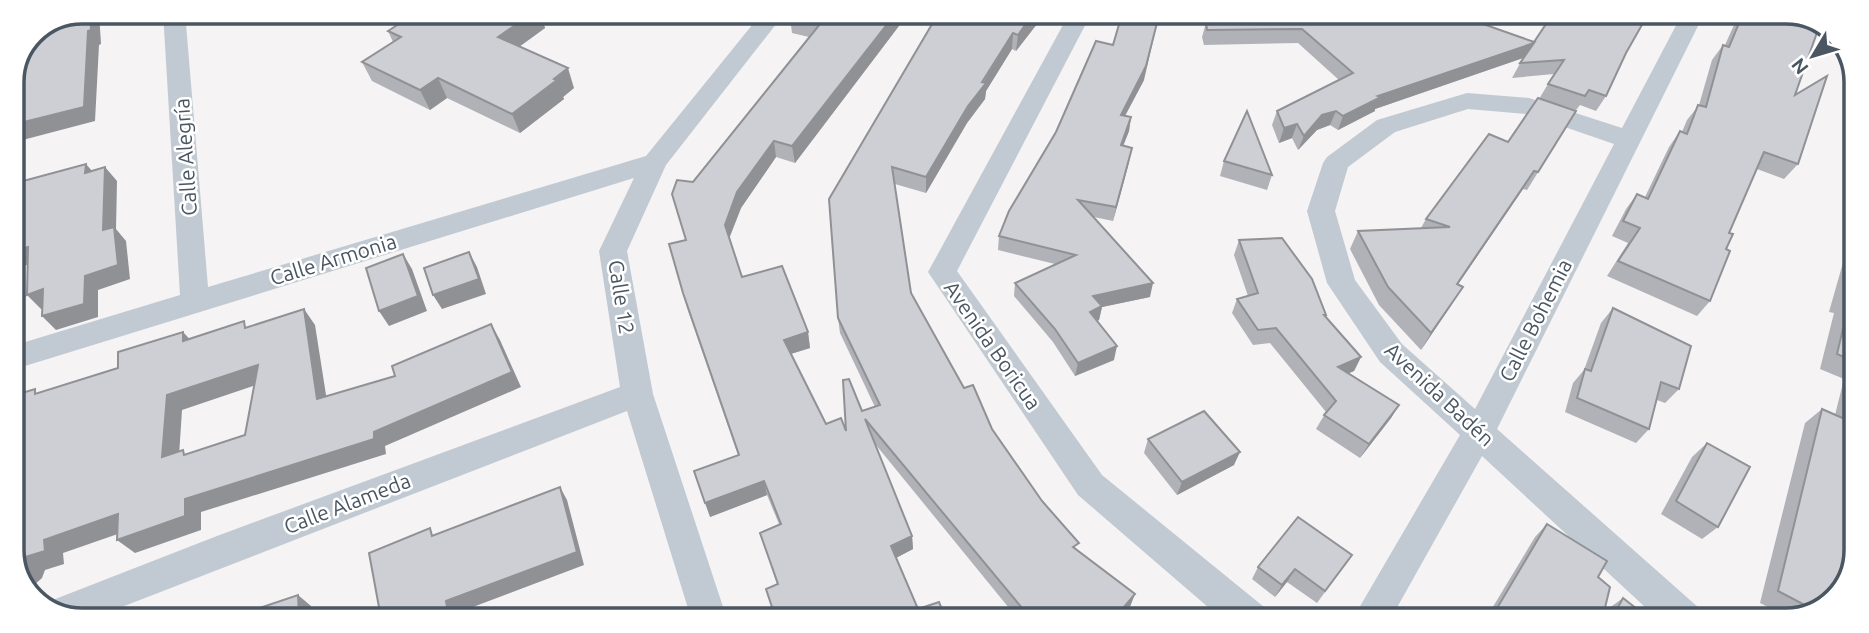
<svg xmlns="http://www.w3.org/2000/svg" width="1869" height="633" font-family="Ubuntu,sans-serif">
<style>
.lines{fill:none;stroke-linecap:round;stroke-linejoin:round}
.minor{fill:#c1cad2;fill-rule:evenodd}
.wall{fill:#b0b2b7}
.shaded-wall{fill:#909195}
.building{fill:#cdcfd5;stroke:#909195;stroke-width:2;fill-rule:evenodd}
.labels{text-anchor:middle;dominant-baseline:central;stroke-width:5;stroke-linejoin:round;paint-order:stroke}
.street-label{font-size:21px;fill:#4a5661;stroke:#fff}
.rim{fill:none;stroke:#4a5661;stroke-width:3.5}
</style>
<rect width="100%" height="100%" fill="#f5f3f3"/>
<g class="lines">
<g class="minor">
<polygon points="163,12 185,12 208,287 646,156 761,14 784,14 666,165 627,251 653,394 727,619 691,618 627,411 96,617 61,617 44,605 45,603 217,536 620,387 599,251 634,178 12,370 12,346 180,295"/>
<polygon points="1069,14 1091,14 957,271 1102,475 1264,607 1269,620 1223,620 1078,495 928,272"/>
<path d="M1681 16H1703L1497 429 1699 608 1704 621 1659 620 1482 456 1390 620H1352L1460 435 1380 362 1327 283 1307 211 1323 163 1327 157 1377 120 1467 93 1529 98 1622 128ZM1468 109 1527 114 1614 144 1475 409 1402 344 1355 280 1335 211 1348 167 1395 132Z"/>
</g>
</g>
<g class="wall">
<polygon points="416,13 540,13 545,28 519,47 574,88 563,97 564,99 520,133 447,98 430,110 372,81 362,62 393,42 388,31"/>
<polygon points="792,14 908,14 795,163 776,157 741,208 729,239 742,277 808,332 810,348 791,354 826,424 846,431 862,411 875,407 840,333 838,318 938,14 1037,24 1016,51 1012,49 986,91 985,99 967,123 926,193 895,184 911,293 964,388 992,429 1042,501 1077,550 1130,607 1120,619 1018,619 876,445 912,536 913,549 896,558 918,609 946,619 777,584 760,533 779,524 767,495 710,517 738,455 687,308 669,244 686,240 672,194 693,182 809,37 792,33 790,17"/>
<polygon points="1738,16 1808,16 1795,95 1798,164 1784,179 1757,169 1729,233 1726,249 1710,301 1697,316 1607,276 1628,243 1612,236 1626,209 1637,194 1645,197 1669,147 1680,131 1682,132 1687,120 1699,105 1712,60 1723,45 1725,45"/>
<polygon points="1206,23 1483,24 1534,42 1626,53 1606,96 1596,111 1580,105 1576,110 1539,99 1554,74 1512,78 1523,58 1375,109 1375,111 1338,130 1330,125 1317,130 1298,150 1292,138 1279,143 1272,125 1277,111 1339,80 1298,43 1204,45 1202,37"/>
<polygon points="1852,65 1855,73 1848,69"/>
<polygon points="1144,80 1125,116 1131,117 1129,131 1123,146 1129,162 1113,221 1094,217 1150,297 1102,307 1099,320 1097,321 1114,360 1075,376 1053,342 1014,296 1015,283 1055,264 998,250 999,236 1056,132"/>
<polygon points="1576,111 1527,190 1523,189 1458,284 1452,304 1421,350 1379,305 1350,249 1358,231 1421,228 1426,219 1508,142"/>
<polygon points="1224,161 1272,175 1267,190 1220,176"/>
<polygon points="1239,240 1325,317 1361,357 1354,371 1349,373 1399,405 1391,418 1360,458 1316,429 1326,412 1270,343 1253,345 1232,313 1237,299 1248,296 1234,255"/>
<polygon points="1855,243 1853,572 1829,606 1791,619 1760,603 1805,423 1822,409 1835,415 1844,379 1820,369 1834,313 1829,312 1846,252"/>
<polygon points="1613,308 1679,389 1665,403 1657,400 1649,429 1636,443 1565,412 1573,383 1584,370 1601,323"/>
<polygon points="1148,439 1234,465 1177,495 1144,453"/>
<polygon points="1707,443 1718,527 1702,539 1661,514 1692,457"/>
<polygon points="1547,524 1598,577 1602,620 1485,620 1535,537"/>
<polygon points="1352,555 1317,603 1287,582 1275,597 1252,579 1258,567"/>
<polygon points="1623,598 1651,620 1602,620 1608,609"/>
</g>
<g class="shaded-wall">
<polygon points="90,12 99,12 101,44 99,45 95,121 15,142 12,167 12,125"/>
<polygon points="533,13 540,13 545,28 505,57 498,37"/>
<polygon points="895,14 908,14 795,163 792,146"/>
<polygon points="1033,14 1038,14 1037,24 1016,51 1018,35"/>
<polygon points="1159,15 1144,80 1118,129 1121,115"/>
<polygon points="1013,33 1012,49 986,91 985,99 967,123 926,193 926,177"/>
<polygon points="1534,43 1526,57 1375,109 1375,111 1338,130 1343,116 1378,96"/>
<polygon points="568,68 574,88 563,97 564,99 520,133 512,114"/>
<polygon points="438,78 447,98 430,110 420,90"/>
<polygon points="1336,111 1330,125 1317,130 1298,150 1304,136 1322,115"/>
<polygon points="1131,117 1129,131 1118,159 1121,145"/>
<polygon points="1297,124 1292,138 1279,143 1284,128"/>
<polygon points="774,141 776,157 741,208 728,241 725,225 737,192"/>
<polygon points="1132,148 1129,162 1113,221 1116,207"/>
<polygon points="86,164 98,178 85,173"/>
<polygon points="105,167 117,181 116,229 126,241 130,279 98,290 98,317 56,330 42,316 85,276 103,230"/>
<polygon points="1534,171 1523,189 1446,302 1457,284"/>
<polygon points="28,247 41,261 12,269 12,251"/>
<polygon points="469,252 477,267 486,294 442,309 433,295"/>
<polygon points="403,254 412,269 427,311 389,326 379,311"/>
<polygon points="1153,283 1150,297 1102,307 1099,320 1088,325 1093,296"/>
<polygon points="1463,287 1452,304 1421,350 1431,333"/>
<polygon points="43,289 57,303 41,309 27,295"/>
<polygon points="304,309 315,325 329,414 317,399"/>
<polygon points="491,324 500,340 521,387 385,446 386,454 201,512 201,530 135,553 117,540 185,499 374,432"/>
<polygon points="183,332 197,347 183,341"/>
<polygon points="808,332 810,348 787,355 784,340"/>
<polygon points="1117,346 1114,360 1075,376 1078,363"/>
<polygon points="1361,357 1354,371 1331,381 1338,367"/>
<polygon points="258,365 271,380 182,410 178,471 162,457 167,395"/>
<polygon points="1399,405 1391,418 1360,458 1369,444"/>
<polygon points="1240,452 1234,465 1177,495 1182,482"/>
<polygon points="764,481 767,495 710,517 705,503"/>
<polygon points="560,487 567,500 584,565 457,613 457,618 449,618 446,601"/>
<polygon points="118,514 135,528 63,553 64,564 45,570 42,578 33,586 25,588 18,569 25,557 44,540"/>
<polygon points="912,536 913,549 892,560 891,546"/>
<polygon points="1295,569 1287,582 1275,597 1282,585"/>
<polygon points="1135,594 1130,607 1120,619 1114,619"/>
<polygon points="298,595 311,606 312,618 299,618"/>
</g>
<g class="building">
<polygon points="83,12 90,12 91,30 88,31 84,107 12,125 12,79 33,33"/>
<polygon points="416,13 533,13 498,37 568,68 554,79 557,80 512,114 438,78 420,90 362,62 401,37 388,31"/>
<polygon points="792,14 895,14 792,146 774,141 737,192 725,225 742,277 782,266 808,332 784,340 826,424 841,418 846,431 843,380 849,379 862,411 880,405 838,318 829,199 938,14 1033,14 1018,35 1013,33 982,82 986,83 968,106 926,177 892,167 911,293 964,388 973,385 992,429 1042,501 1079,543 1073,547 1135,594 1114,619 1022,619 1027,614 865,419 912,536 891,546 918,609 939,602 946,619 776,619 766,589 778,584 760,533 781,524 764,481 705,503 694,471 739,455 683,293 669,244 686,240 672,194 677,180 693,182 820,24 790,17"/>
<polygon points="1122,14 1159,15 1146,66 1121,115 1131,117 1121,145 1132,148 1116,207 1078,200 1153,283 1093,296 1102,306 1090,312 1117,346 1078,363 1055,329 1015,283 1076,255 999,236 1009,211 1056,132 1096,41 1113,45"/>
<polygon points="1231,15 1483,15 1483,24 1534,42 1552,15 1647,16 1626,53 1606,96 1589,90 1585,96 1548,84 1564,60 1520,63 1534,43 1378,96 1381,97 1343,116 1336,111 1322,115 1304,136 1297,124 1284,128 1277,111 1353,73 1302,29 1207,30 1206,23"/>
<polygon points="1742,16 1808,16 1820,24 1795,95 1827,76 1798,164 1764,152 1729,233 1733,234 1726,249 1730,251 1710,301 1618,261 1640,228 1623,221 1637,194 1648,199 1680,131 1687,134 1698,105 1706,107 1723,45 1729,47"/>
<polygon points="1538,98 1576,111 1538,172 1534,171 1457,284 1463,287 1431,333 1388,287 1358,231 1450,227 1426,219 1489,134 1508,142"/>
<polygon points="1247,111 1272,175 1224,161"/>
<polygon points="86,164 85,173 105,167 103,230 114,227 118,265 85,276 84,304 42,316 43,289 27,295 28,247 12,251 12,184"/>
<polygon points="1282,238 1312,279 1326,315 1324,315 1361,357 1338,367 1399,405 1369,444 1324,415 1336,401 1276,328 1258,330 1237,299 1258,293 1239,240"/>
<polygon points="469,252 479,279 433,295 424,268"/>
<polygon points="403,254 418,296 379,311 366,268"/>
<polygon points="1855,258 1855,362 1837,354 1850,299 1845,297"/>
<polygon points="1613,308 1691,346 1679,389 1661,382 1649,429 1577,398 1585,369 1591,371"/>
<path d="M304 309 317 399 395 376 392 366 491 324 512 372 374 432V439L185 499V516L117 540 118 514 44 540 45 551 25 557 22 565 18 569 12 555V396L35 389V394L118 368V352L183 332V341L244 321 245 328ZM258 365 245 435 184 455 183 450 162 457 167 395Z"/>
<polygon points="1854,391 1853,572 1829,606 1816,611 1778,591 1822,409 1847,420"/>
<polygon points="1204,411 1240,452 1182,482 1148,439"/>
<polygon points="1707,443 1750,467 1718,527 1676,501"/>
<polygon points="560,487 577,552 446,601 449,618 381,618 369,553 430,528 432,536"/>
<polygon points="1298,517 1352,555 1325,591 1295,569 1282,585 1258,567"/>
<polygon points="1547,524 1607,561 1598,577 1610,587 1602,620 1490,620"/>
<polygon points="298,595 299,618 233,617"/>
<polygon points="1623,598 1651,620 1611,620"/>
<polygon points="586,609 589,618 565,618"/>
</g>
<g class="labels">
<g class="street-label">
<text transform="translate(185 157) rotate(-94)">Calle Alegría</text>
<text transform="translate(333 259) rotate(-17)">Calle Armonia</text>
<text transform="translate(622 297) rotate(81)">Calle 12</text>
<text transform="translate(1535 320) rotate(-63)">Calle Bohemia</text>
<text transform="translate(993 345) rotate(55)">Avenida Boricua</text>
<text transform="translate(1440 394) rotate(43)">Avenida Badén</text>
<text transform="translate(347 503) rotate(-21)">Calle Alameda</text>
</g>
</g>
<path d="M0 0H1869V633H0ZM82 24H1786A58 58 0 0 1 1844 82V550A58 58 0 0 1 1786 608H82A58 58 0 0 1 24 550V82A58 58 0 0 1 82 24Z" fill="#fff" fill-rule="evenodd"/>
<path class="rim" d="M82 24H1786A58 58 0 0 1 1844 82V550A58 58 0 0 1 1786 608H82A58 58 0 0 1 24 550V82A58 58 0 0 1 82 24Z"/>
<g transform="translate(1813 56) rotate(232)" stroke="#ffffff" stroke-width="5" paint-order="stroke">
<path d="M0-5L12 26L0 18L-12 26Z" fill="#4a5661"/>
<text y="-10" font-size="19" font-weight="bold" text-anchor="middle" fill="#4a5661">N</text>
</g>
</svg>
